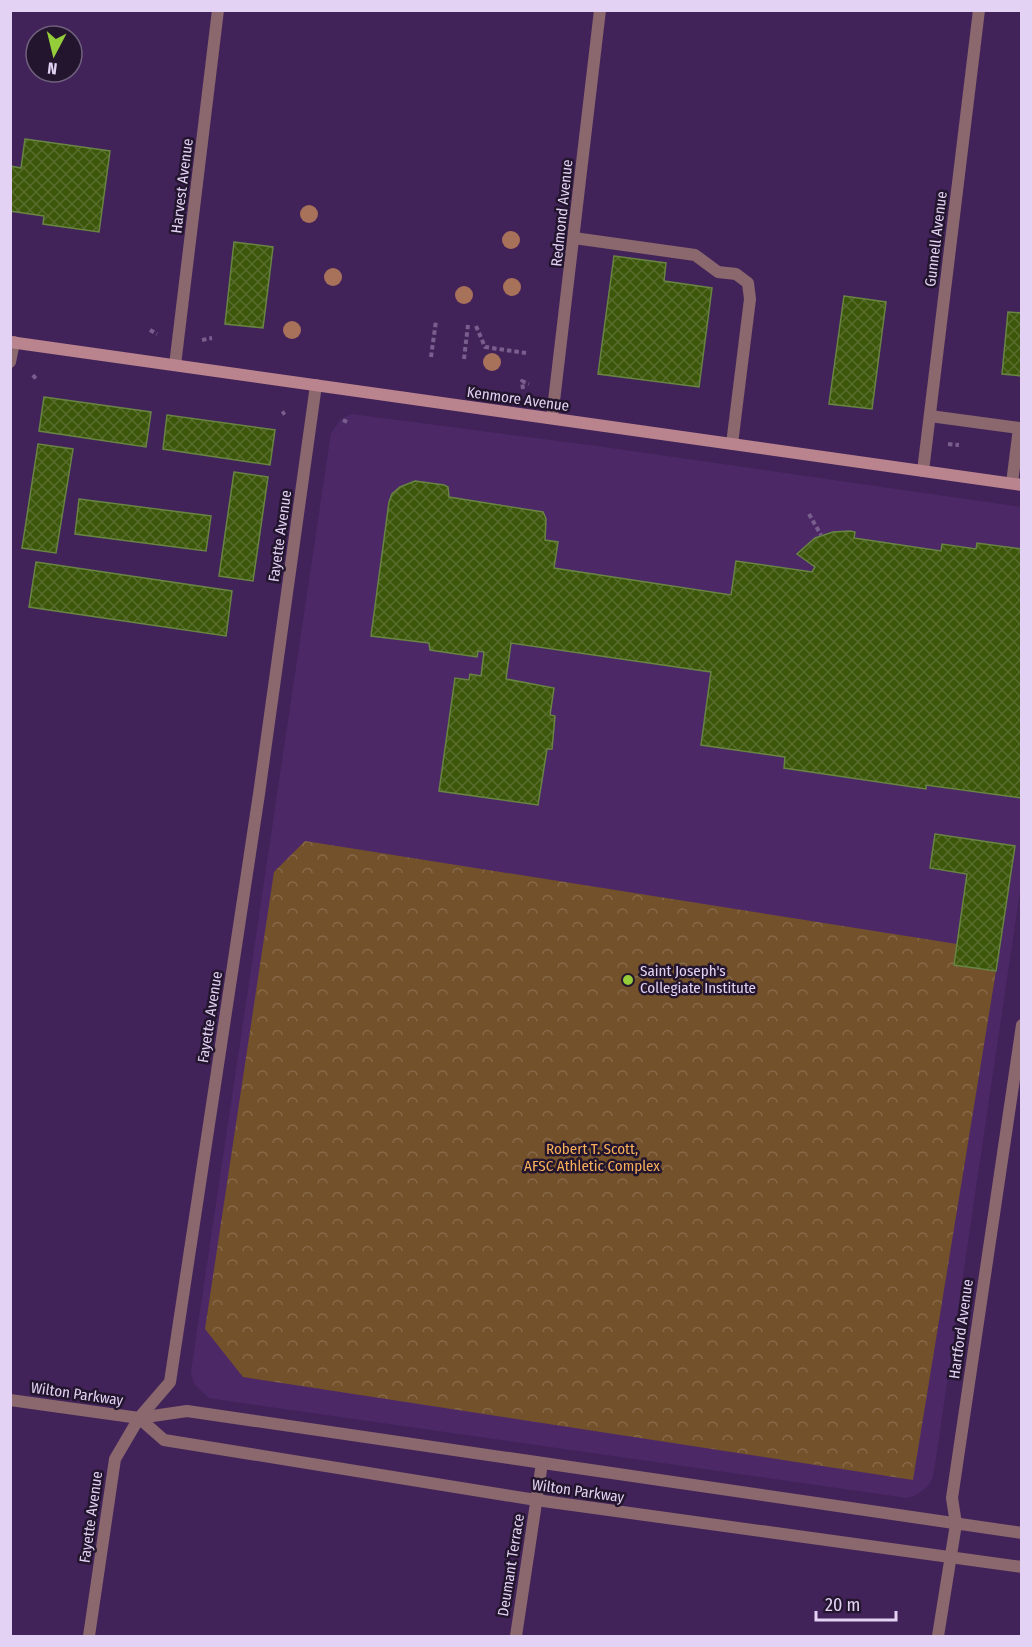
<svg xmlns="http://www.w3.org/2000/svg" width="1032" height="1647" font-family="'Fira Sans Condensed',sans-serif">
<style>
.built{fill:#4c2966}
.park{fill:url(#park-crowns)}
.building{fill:url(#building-cross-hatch);stroke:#688443;stroke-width:1.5}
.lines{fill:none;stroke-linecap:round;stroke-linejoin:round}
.path{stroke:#795f8e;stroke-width:4;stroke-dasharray:4.5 3;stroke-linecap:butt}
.service{stroke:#8a686d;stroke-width:12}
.minor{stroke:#8a686d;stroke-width:12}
.secondary{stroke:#b9848d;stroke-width:12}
.tree{fill:#a7715a}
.poi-dot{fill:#95cc3a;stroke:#22152d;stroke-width:2}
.labels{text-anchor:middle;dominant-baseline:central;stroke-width:5;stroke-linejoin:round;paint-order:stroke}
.street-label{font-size:15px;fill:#e3d2f4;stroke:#22152d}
.poi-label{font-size:15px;fill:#e3d2f4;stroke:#22152d;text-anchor:start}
.park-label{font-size:15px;fill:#fab05a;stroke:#22152d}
</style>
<defs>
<pattern id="park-crowns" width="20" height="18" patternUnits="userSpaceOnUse" patternTransform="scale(1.5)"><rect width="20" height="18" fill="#73512a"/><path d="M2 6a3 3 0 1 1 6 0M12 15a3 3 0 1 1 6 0" fill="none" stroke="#87694a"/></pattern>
<pattern id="building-cross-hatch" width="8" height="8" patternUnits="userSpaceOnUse" patternTransform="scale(1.5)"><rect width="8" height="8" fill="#3c560a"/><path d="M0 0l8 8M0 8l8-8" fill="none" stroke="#586d2e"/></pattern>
</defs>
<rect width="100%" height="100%" fill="#422359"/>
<polygon class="built" points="351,414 604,447 1021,507 1021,884 933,1477 927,1487 916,1495 907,1498 235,1402 209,1398 194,1384 191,1372 331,433 341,419"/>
<polygon class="park" points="305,841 957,944 954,965 996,971 913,1480 243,1377 205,1329 274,872"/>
<g class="building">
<polygon points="25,139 110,151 99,232 43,224 44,216 10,211 10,166 21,168"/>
<polygon points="234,242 273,247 263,328 225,324"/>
<polygon points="614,256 666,263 664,281 712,288 699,387 598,374"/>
<polygon points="844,296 886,302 872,409 829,404"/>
<polygon points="1008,312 1022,313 1022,376 1002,374"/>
<polygon points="44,397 151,412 146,447 39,431"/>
<polygon points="167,415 275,430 270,465 163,449"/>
<polygon points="38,444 73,449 56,553 22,548"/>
<polygon points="234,472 268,477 253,581 219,576"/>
<polygon points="415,481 444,485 448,487 449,497 543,512 546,519 545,540 558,542 554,568 731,595 736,561 812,572 815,567 797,554 815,538 833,532 850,531 855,532 854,538 941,551 942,544 976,549 977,543 1022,549 1022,798 926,785 926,789 784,768 785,757 701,745 711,672 511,643 506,679 554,688 550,715 555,716 552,749 547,749 538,805 439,791 455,678 469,680 470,674 481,676 484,652 478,651 477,657 430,650 429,643 371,636 389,502 392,494 400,487"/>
<polygon points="79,499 211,516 206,551 75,534"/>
<polygon points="36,562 232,591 226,636 29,607"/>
<polygon points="935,834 1015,846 996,971 954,965 967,874 930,868"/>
</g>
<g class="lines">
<g class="path">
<polyline points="476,326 485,347 526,353"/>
<polyline points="150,330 157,334"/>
<polyline points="202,340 212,338"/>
<polyline points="431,357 436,321"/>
<polyline points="464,359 468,325"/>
<polyline points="33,375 36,379"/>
<polyline points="523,389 522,381 529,384"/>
<polyline points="282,414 285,412"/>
<polyline points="343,420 347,422"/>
<polyline points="948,444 959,445"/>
<polyline points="809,514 821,535"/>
</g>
<g class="service">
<polyline points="574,238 695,255 718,272 736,274 748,283 750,299 732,444"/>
<polyline points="930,416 1019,428 1012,483"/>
</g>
<g class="minor">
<polyline points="10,362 14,342"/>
<polyline points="175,365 218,10"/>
<polyline points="552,418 600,10"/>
<polyline points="923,471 979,10"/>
<polyline points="10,1400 139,1418 187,1411 1022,1533"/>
<polyline points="139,1418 164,1440 536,1500 1022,1567"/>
<polyline points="89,1636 115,1459 139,1418 170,1382 259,794 316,385"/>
<polyline points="516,1636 542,1463"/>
<polyline points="938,1636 956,1524 952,1498 1022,1025"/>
</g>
<polyline class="secondary" points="10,342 1022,485"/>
</g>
<g class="tree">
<circle cx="309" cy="214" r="9"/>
<circle cx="511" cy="240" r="9"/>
<circle cx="333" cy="277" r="9"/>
<circle cx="512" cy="287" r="9"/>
<circle cx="464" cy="295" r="9"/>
<circle cx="292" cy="330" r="9"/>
<circle cx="492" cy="362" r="9"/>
</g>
<circle class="poi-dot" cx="628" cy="980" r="6"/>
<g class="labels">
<g class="street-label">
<text transform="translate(182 186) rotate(-83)">Harvest Avenue</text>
<text transform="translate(562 213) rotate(-84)">Redmond Avenue</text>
<text transform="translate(936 239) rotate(-83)">Gunnell Avenue</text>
<text transform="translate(518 399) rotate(8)">Kenmore Avenue</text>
<text transform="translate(280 536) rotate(-82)">Fayette Avenue</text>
<text transform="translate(210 1017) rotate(-81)">Fayette Avenue</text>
<text transform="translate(961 1329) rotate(-82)">Hartford Avenue</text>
<text transform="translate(77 1394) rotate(8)">Wilton Parkway</text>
<text transform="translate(578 1491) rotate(8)">Wilton Parkway</text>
<text transform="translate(91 1517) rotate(-82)">Fayette Avenue</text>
<text transform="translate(511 1565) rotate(-81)">Deumant Terrace</text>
</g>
<g class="poi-label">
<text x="640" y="971">Saint Joseph's<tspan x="640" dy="17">Collegiate Institute</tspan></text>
</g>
<g class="park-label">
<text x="592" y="1149">Robert T. Scott,<tspan x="592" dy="17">AFSC Athletic Complex</tspan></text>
</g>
</g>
<rect width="1032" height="1647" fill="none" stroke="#e3d2f4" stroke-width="24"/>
<g transform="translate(54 54) rotate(187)"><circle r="28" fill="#22152d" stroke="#6f617d" stroke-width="1.5"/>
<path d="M0-4.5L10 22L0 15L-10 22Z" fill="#95cc3a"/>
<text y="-9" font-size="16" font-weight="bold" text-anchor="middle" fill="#e3d2f4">N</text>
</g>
<path d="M816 1611v9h80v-9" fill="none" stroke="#e3d2f4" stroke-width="3"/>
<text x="825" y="1611" font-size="18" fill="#e3d2f4" stroke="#22152d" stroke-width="4.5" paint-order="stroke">20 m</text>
</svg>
